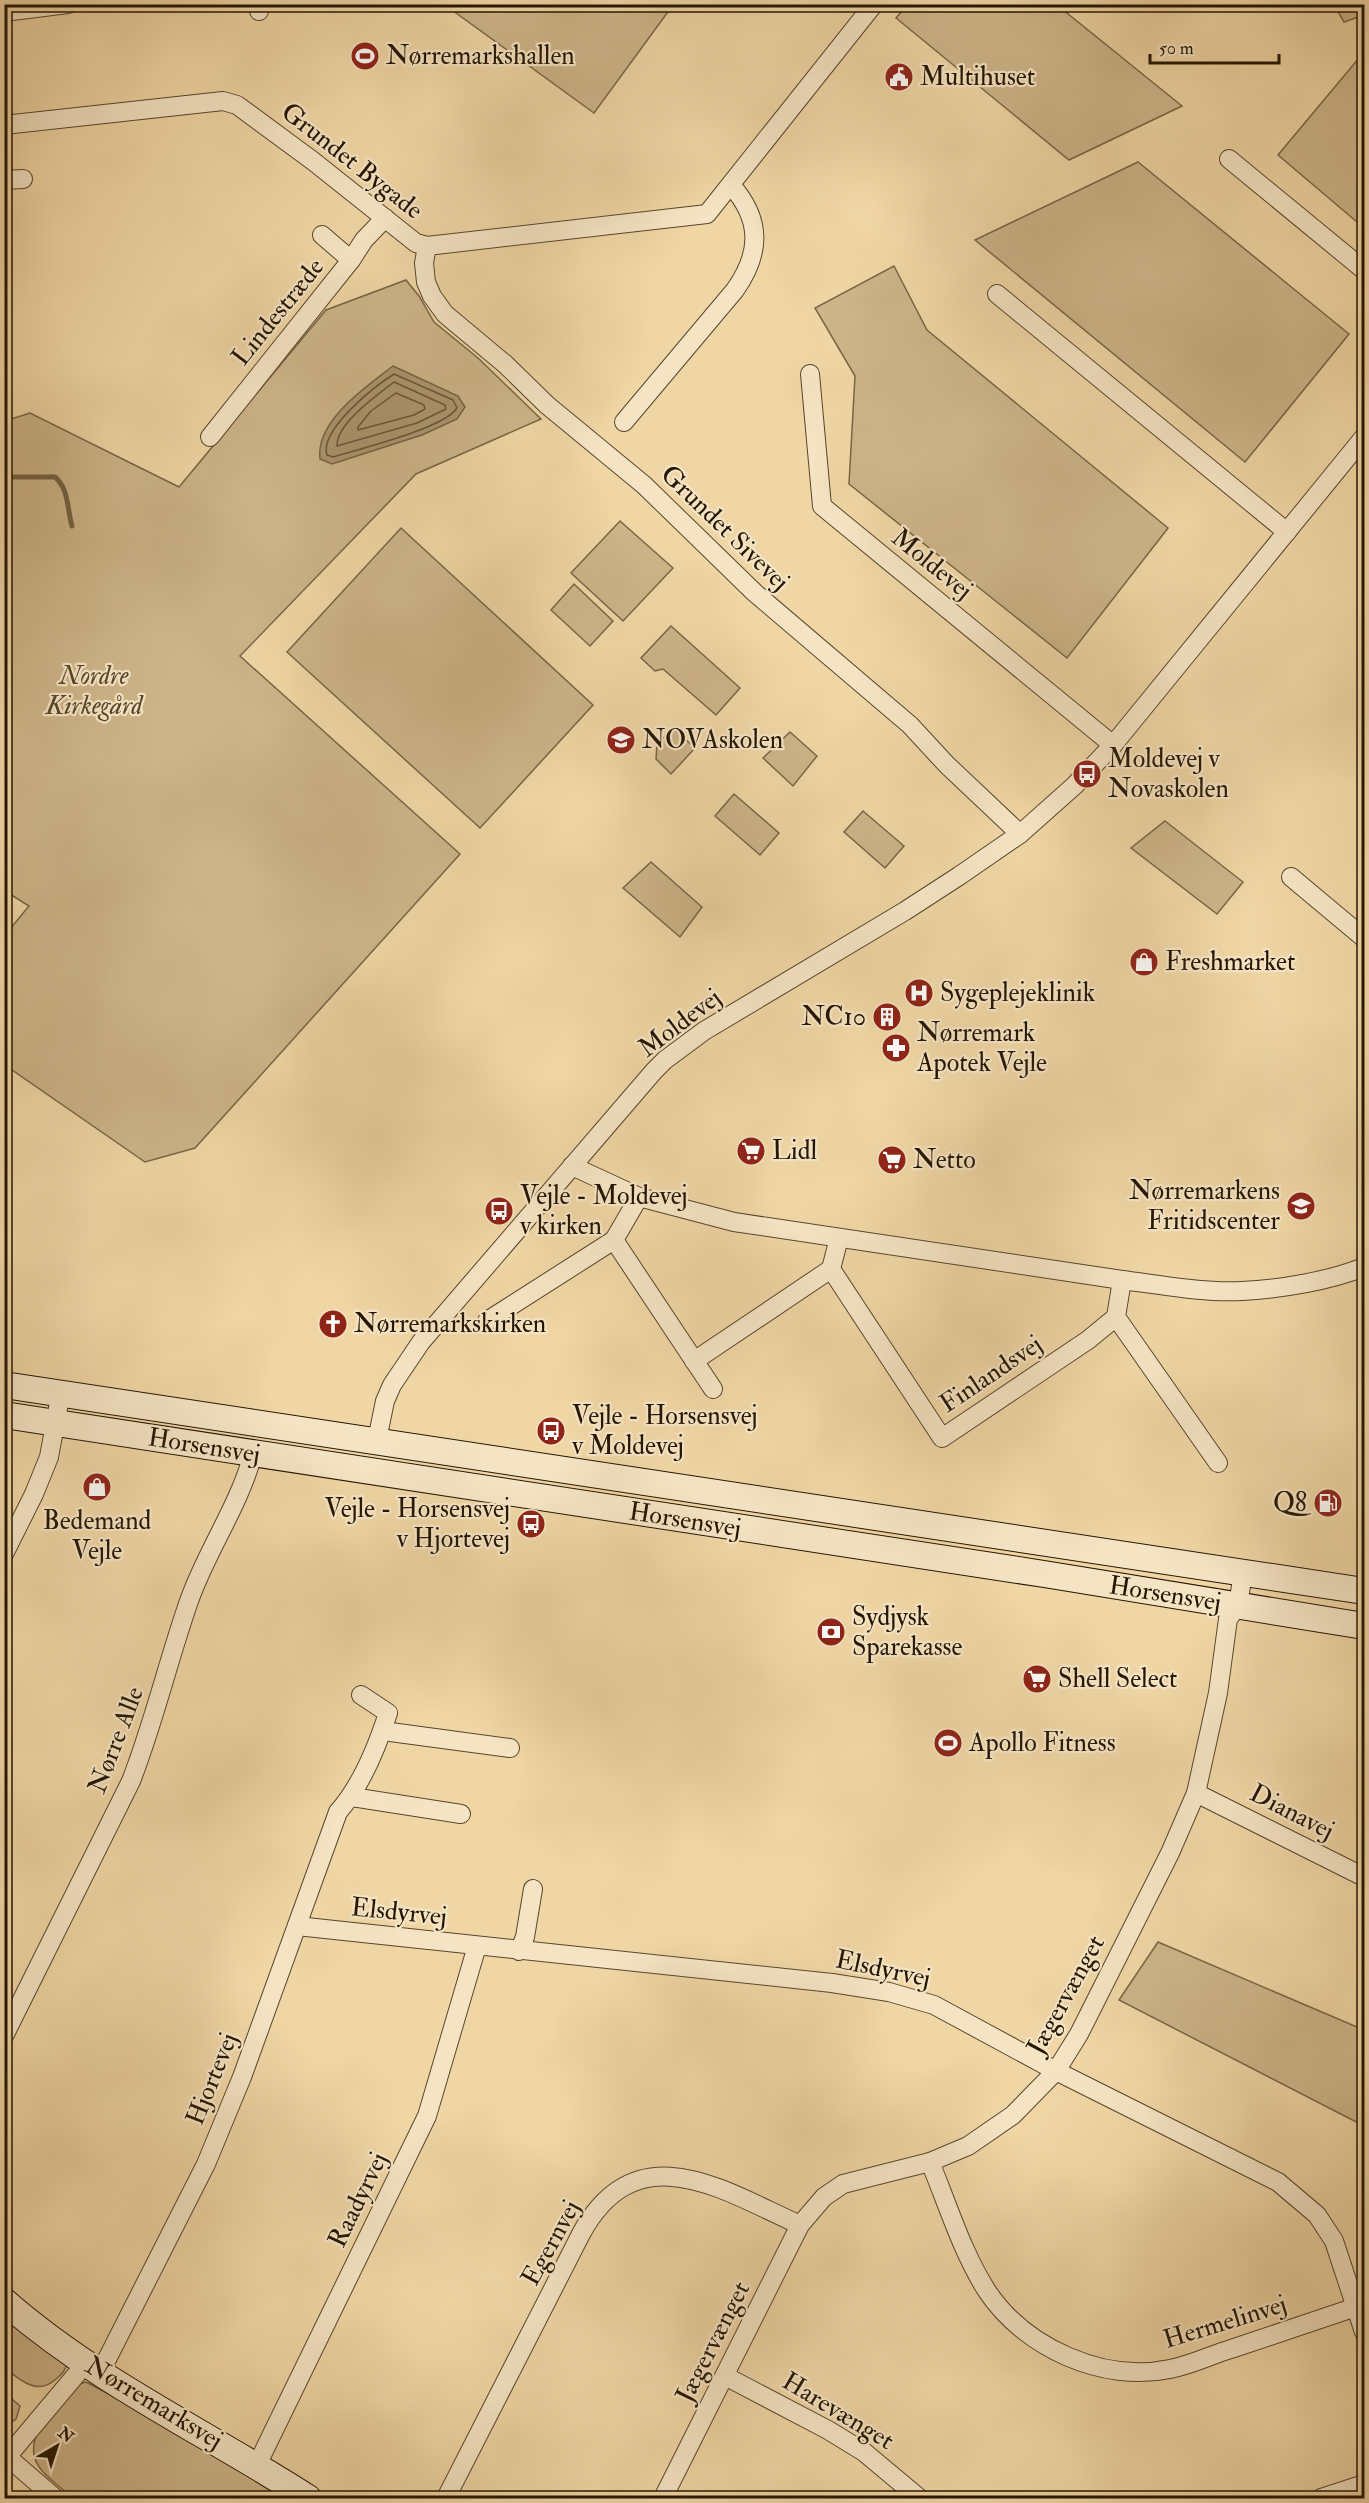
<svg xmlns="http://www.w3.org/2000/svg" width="1369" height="2503" font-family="'IM FELL Double Pica',serif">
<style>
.green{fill:#cdb589;stroke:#786646;stroke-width:1.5}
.water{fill:#ab956e;stroke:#756243;stroke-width:1.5}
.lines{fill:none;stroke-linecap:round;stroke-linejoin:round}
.shore{stroke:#685638;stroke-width:1.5}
.stream{stroke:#756243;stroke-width:5}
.street-casing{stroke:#57462c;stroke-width:20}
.secondary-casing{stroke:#241603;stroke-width:28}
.street{stroke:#f5e4c4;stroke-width:18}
.secondary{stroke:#f5e4c4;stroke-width:26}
.labels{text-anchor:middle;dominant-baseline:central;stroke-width:4.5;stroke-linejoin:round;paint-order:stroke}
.poi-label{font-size:26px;fill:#241603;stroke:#f5e4c4;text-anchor:start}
.street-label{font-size:26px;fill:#241603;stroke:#f5e4c4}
.park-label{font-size:26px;font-style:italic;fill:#57462b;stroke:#f5e4c4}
</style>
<rect width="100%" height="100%" fill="#f0d6a5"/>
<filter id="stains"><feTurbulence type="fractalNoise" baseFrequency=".00333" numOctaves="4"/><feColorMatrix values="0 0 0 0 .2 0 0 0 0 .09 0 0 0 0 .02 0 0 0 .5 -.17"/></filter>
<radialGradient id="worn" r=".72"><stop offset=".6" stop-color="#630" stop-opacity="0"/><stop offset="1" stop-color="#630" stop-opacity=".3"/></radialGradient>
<g class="green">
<polygon points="908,4 1057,5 1182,106 1069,160 896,18"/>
<polygon points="445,5 673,5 594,113"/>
<polygon points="1343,5 1364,5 1364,15 1344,22 1337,10"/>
<polygon points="1364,52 1364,228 1278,155"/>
<polygon points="1138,162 1349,334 1245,462 975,240"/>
<polygon points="894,266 927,330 1168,528 1067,658 849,484 855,376 815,308"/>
<polygon points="406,280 419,296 434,322 478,358 541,419 416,474 240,656 460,854 195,1148 145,1162 5,1065 5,935 29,906 5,891 5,421 30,413 179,487 326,310"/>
<polygon points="620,521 673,568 623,621 571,573"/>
<polygon points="401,528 593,705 480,828 287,652"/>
<polygon points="574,584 613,621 590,646 551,610"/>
<polygon points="671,626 740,688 716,715 663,669 655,671 641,658"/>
<polygon points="673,728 695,748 671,774 656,759 657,744"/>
<polygon points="790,732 817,756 793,786 763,758"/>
<polygon points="734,794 779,833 760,855 715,816"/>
<polygon points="863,811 904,846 885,868 844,832"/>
<polygon points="1165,821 1243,882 1217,914 1131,848"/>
<polygon points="651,862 702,907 680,937 623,888"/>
<polygon points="1158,1942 1364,2030 1364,2126 1119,2000"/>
<path d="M4 2313 67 2364C65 2371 62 2374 56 2379 38 2396 21 2381 5 2368Z"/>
<path d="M86 2382C153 2417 221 2454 283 2498H73C53 2480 25 2467 36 2436L79 2384Z"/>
<polygon points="5,2393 20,2406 16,2419 5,2427"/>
</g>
<path class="water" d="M393 366 458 396 465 407 457 419 422 435 332 464 320 459C315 421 367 386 393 366Z"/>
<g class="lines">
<g class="shore">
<path d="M394 374 453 400 457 408C445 428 359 449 333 457L327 455C319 430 375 386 394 374Z"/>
<path d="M394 382 445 405 446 409 417 423 337 446C336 424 377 395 394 382Z"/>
<polygon points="396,393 424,405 425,409 414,415 358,430 358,427 371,411"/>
</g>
<path class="stream" d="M4 477H55C69 489 67 509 72 526"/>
<g class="street-casing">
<g id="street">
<polyline points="258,4 259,11"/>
<polyline points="4,12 68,4"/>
<polyline points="4,125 223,101 237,105 313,161 416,243 427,246 707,214 874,4"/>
<polyline points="1229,159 1364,270"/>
<polyline points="4,180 23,179"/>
<polyline points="322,235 351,260"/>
<polyline points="427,246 424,263 426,282 432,296 445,314 505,364 547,405 644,485 755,593 910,725 947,765 1020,834"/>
<polyline points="997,294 1287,532"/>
<polyline points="810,374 822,506 1113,745"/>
<path d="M624 422 735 290C761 253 762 220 731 185"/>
<polyline points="210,437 351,260 364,240 385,218"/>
<polyline points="1291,877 1364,938"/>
<path d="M572 1166 639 1197 734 1222 1122 1280C1161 1285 1203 1293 1242 1291 1281 1289 1329 1281 1364 1267"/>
<polyline points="639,1197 614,1240 713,1389"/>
<polyline points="839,1238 831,1269 942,1438 1088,1340 1116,1317"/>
<polyline points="1122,1280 1116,1317 1218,1463"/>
<polyline points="487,1321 614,1240"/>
<polyline points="694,1361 831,1269"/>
<polyline points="377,1440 385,1401 392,1385 421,1342 654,1071 665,1060 704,1031 905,911 959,876 1020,834 1074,786 1113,745 1364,437"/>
<polyline points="4,1554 34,1494 49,1457 61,1392"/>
<polyline points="383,1731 510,1748"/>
<polyline points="1196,1793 1364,1877"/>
<polyline points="352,1797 461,1814"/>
<polyline points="297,1926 832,1983 889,1992 934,2005 1056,2071 1278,2182 1317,2215 1334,2241 1364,2332"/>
<polyline points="519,1951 525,1937 533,1889"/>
<path d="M4 2036 131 1781C154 1722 168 1661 189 1601 207 1550 239 1506 253 1454"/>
<path d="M930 2162C948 2205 962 2252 987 2291 1025 2348 1103 2383 1170 2369 1191 2365 1211 2355 1231 2349 1273 2335 1314 2321 1356 2307"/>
<path d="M100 2373 206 2164 242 2077 338 1812C362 1785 377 1747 388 1713L361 1695"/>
<polyline points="725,2376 828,2430 864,2452 919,2498"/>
<polyline points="4,2454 55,2498"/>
<polyline points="7,2457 86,2363"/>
<polyline points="257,2465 427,2116 477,1946"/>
<path d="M446 2498 582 2232C638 2132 724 2191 800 2225"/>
<polyline points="663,2498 800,2225 824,2197 843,2184 930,2162 968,2146 1013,2115 1056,2071 1079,2034 1170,1853 1196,1793 1218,1693 1228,1619 1238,1606 1243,1572"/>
<polyline points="1321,2498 1364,2484"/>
</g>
</g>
<g class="secondary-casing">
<g id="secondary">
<polyline points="4,1385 1364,1591"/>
<polyline points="4,1415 1044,1574 1364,1626"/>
<path d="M4 2301C95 2381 207 2433 308 2498"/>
</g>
</g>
<use href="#street" class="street"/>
<use href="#secondary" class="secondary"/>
</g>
<defs>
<g id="stadium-disc" transform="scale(1.5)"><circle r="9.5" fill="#8f2418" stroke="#f5e4c4"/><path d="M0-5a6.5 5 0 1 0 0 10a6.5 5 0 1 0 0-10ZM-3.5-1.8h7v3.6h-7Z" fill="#fff"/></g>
<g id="civic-disc" transform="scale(1.5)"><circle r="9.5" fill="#8f2418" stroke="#f5e4c4"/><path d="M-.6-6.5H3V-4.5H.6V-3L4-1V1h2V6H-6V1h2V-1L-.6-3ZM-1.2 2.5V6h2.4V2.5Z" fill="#fff"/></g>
<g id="school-disc" transform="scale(1.5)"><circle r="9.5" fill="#8f2418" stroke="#f5e4c4"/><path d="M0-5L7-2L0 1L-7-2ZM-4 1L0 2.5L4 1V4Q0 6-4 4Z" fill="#fff"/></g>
<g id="bus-disc" transform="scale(1.5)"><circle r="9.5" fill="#8f2418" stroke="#f5e4c4"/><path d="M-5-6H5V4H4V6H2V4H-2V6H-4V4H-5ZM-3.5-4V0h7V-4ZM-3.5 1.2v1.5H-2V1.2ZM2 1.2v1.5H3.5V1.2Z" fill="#fff"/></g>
<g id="shop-disc" transform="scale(1.5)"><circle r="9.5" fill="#8f2418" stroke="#f5e4c4"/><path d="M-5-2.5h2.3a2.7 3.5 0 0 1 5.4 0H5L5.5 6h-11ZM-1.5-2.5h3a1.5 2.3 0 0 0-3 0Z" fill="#fff"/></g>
<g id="hospital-disc" transform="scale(1.5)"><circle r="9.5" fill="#8f2418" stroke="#f5e4c4"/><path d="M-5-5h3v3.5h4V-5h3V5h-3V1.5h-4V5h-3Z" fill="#fff"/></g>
<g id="building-disc" transform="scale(1.5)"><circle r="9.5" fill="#8f2418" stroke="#f5e4c4"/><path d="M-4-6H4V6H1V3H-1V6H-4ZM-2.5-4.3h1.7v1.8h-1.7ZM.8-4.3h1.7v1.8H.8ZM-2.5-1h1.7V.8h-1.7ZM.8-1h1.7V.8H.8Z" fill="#fff"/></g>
<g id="pharmacy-disc" transform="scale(1.5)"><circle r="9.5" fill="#8f2418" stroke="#f5e4c4"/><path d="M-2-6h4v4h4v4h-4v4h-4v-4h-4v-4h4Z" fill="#fff"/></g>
<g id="supermarket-disc" transform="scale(1.5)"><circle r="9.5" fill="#8f2418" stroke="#f5e4c4"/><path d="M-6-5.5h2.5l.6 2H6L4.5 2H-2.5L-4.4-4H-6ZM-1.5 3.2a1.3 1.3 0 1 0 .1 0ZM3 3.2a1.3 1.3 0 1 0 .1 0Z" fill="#fff"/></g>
<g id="church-disc" transform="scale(1.5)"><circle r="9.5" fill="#8f2418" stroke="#f5e4c4"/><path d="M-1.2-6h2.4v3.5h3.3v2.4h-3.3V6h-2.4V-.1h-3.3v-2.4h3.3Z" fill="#fff"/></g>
<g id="fuel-disc" transform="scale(1.5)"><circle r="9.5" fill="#8f2418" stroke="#f5e4c4"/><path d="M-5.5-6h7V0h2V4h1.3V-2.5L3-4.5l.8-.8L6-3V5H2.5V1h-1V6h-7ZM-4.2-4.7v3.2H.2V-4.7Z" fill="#fff"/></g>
<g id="bank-disc" transform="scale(1.5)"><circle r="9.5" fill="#8f2418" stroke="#f5e4c4"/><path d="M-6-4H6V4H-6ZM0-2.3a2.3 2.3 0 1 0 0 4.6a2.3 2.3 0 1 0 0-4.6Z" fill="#fff"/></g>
</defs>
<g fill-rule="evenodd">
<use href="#stadium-disc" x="365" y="56"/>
<use href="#civic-disc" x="899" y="77"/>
<use href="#school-disc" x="621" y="740"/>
<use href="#bus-disc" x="1087" y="774"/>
<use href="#shop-disc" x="1144" y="962"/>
<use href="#hospital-disc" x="919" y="993"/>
<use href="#building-disc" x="887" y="1017"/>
<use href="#pharmacy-disc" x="896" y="1048"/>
<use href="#supermarket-disc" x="751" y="1151"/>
<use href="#supermarket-disc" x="892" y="1160"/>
<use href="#school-disc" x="1301" y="1206"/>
<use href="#bus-disc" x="499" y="1211"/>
<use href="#church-disc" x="333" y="1324"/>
<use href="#bus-disc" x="551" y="1431"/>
<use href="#shop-disc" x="97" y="1487"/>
<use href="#fuel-disc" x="1328" y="1503"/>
<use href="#bus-disc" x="531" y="1524"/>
<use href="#bank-disc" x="831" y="1632"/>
<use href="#supermarket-disc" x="1037" y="1679"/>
<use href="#stadium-disc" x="948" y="1743"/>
</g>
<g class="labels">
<g class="poi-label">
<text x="386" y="56">Nørremarkshallen</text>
<text x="920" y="77">Multihuset</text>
<text x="642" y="740">NOVAskolen</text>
<text x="1108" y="759">Moldevej v<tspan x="1108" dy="30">Novaskolen</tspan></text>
<text x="1165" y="962">Freshmarket</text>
<text x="940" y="993">Sygeplejeklinik</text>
<text x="866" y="1017" text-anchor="end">NC10</text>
<text x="917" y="1033">Nørremark<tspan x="917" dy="30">Apotek Vejle</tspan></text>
<text x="772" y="1151">Lidl</text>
<text x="913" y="1160">Netto</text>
<text x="1280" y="1191" text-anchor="end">Nørremarkens<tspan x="1280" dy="30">Fritidscenter</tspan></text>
<text x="520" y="1196">Vejle - Moldevej<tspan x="520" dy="30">v kirken</tspan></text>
<text x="354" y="1324">Nørremarkskirken</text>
<text x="572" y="1416">Vejle - Horsensvej<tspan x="572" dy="30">v Moldevej</tspan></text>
<text x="1307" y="1503" text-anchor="end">Q8</text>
<text x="510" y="1509" text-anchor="end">Vejle - Horsensvej<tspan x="510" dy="30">v Hjortevej</tspan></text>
<text x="97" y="1521" text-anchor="middle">Bedemand<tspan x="97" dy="30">Vejle</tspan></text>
<text x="852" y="1617">Sydjysk<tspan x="852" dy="30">Sparekasse</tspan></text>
<text x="1058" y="1679">Shell Select</text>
<text x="969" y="1743">Apollo Fitness</text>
</g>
<g class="street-label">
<text transform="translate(352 161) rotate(38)">Grundet Bygade</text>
<text transform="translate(278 312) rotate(-51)">Lindestræde</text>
<text transform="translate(725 528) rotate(44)">Grundet Sivevej</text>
<text transform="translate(932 564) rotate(39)">Moldevej</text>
<text transform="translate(680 1023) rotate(-37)">Moldevej</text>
<text transform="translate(991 1374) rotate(-34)">Finlandsvej</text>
<text transform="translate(204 1446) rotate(9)">Horsensvej</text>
<text transform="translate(685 1520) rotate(9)">Horsensvej</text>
<text transform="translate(1165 1594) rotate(9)">Horsensvej</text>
<text transform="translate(116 1740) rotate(-69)">Nørre Alle</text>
<text transform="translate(1292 1812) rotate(27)">Dianavej</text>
<text transform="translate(399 1912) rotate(6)">Elsdyrvej</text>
<text transform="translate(883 1969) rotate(12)">Elsdyrvej</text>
<text transform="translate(1066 1995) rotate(-61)">Jægervænget</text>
<text transform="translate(212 2079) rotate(-68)">Hjortevej</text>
<text transform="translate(358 2200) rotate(-64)">Raadyrvej</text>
<text transform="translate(551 2243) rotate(-61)">Egernvej</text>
<text transform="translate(1225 2322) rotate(-17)">Hermelinvej</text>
<text transform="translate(713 2342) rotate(-63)">Jægervænget</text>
<text transform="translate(154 2403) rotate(31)">Nørremarksvej</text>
<text transform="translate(838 2411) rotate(31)">Harevænget</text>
</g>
<g class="park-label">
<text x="94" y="676">Nordre<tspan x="94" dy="30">Kirkegård</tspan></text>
</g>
</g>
<rect width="1369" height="2503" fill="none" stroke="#f0d6a5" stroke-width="24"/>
<rect x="6" y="6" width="1357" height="2491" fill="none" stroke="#241603" stroke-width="3"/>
<rect x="12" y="12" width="1345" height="2479" fill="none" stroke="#241603" stroke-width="1.5"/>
<g transform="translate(57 2446) rotate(39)" stroke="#f5e4c4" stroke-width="4.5" paint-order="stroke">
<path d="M0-4.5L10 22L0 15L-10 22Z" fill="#241603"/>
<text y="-9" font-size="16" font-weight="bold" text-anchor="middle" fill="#241603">N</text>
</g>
<path d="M1150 54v9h129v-9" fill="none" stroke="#241603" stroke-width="3"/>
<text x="1159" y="54" font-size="18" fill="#241603" stroke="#f5e4c4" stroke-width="4.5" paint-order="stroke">50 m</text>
<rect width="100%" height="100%" filter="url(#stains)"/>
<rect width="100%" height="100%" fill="url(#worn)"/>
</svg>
